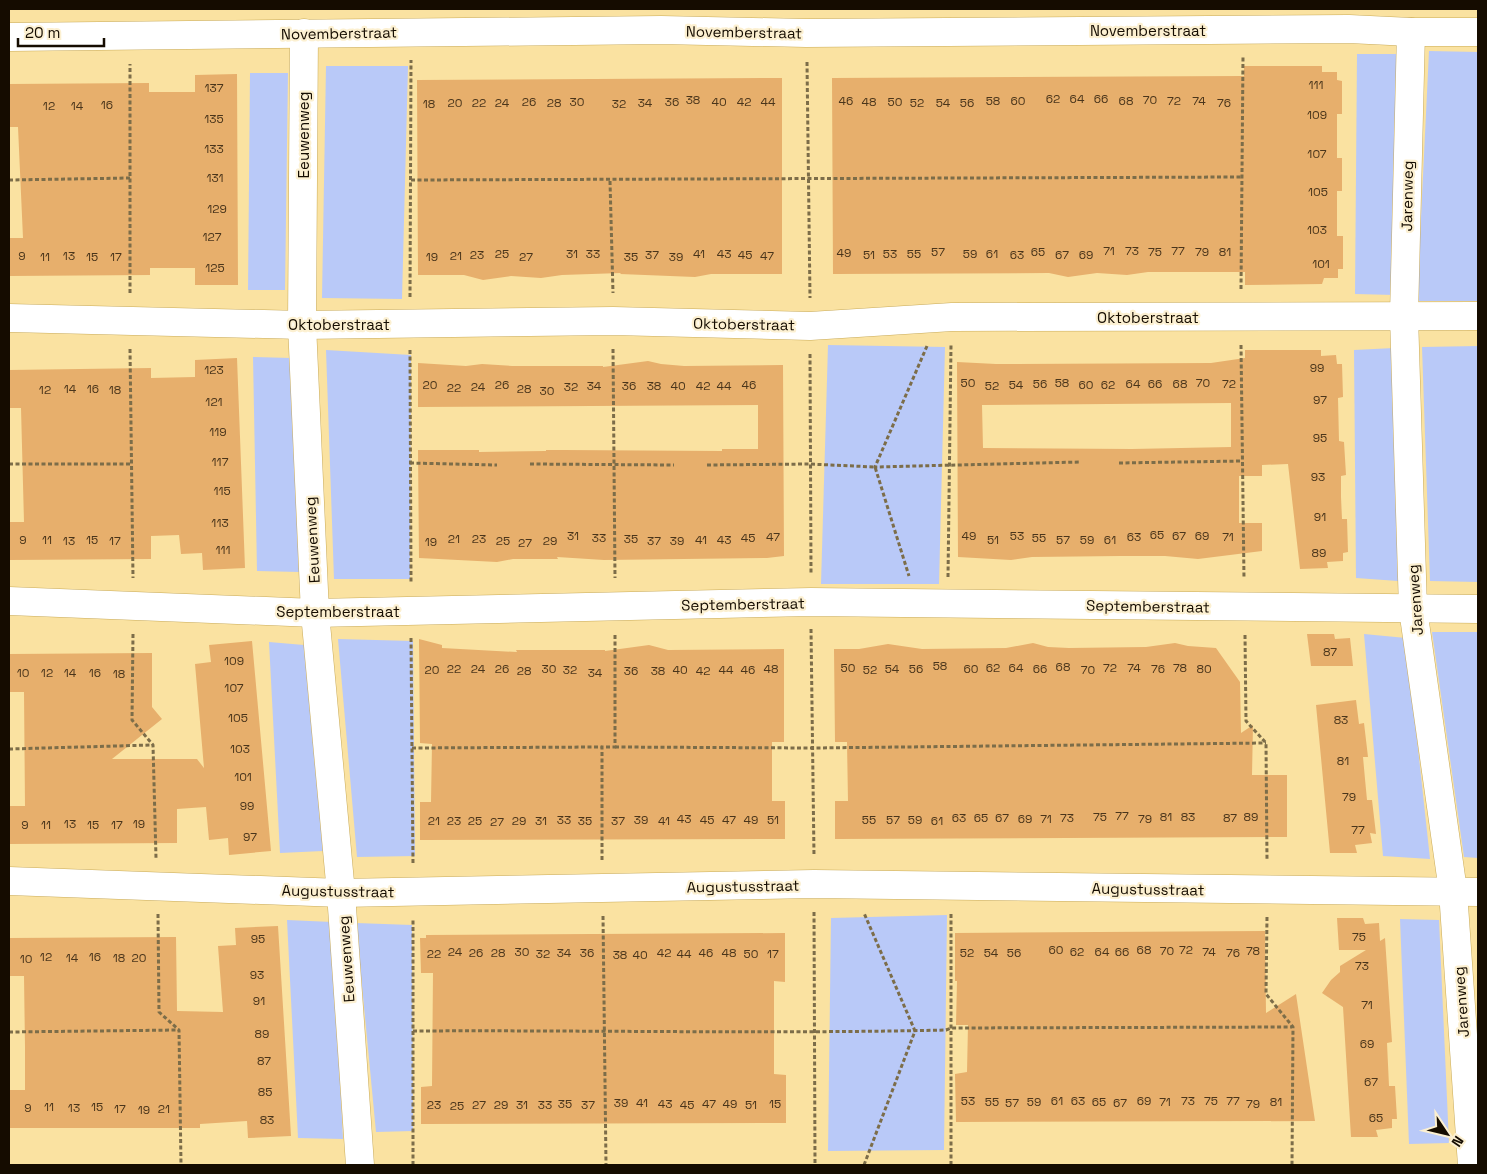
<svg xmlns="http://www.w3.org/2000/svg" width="1487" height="1174" font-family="'Space Grotesk',sans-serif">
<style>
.green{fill:#b9c9f8}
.building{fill:#e7af6c;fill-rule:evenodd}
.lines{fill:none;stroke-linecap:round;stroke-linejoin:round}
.minor-casing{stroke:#c9ab59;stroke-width:29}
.path{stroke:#7c6d49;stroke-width:3;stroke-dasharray:4 2.5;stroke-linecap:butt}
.minor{stroke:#fff;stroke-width:28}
.labels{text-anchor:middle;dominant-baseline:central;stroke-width:4.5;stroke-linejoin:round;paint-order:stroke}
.number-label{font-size:12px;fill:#4a351b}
.street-label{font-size:15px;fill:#150c00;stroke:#fcf0d1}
</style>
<rect width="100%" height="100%" fill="#fae2a1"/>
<g class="green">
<polygon points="1429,51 1478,52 1478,301 1417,301"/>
<polygon points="1357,54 1400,54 1395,295 1355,294"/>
<polygon points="326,66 408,66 402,299 322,298"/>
<polygon points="250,73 288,73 285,290 248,290"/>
<polygon points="828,345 945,347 939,584 821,584"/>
<polygon points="1478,346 1478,582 1430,581 1422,347"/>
<polygon points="1394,348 1398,581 1356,578 1354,350"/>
<polygon points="326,350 411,355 410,579 334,579"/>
<polygon points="253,357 291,358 299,572 257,571"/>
<polygon points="1432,632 1478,632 1478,858 1464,857"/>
<polygon points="1364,634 1406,638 1430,859 1383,856"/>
<polygon points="338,639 413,641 415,856 357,857"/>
<polygon points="269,642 304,645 323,851 280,853"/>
<polygon points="947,915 944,1150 828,1151 831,918"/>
<polygon points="1400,919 1439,920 1449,1143 1409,1144"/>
<polygon points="287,920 332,922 343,1139 298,1138"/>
<polygon points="356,923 412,925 413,1131 376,1132"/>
</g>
<g class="building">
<polygon points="1244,66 1322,66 1322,72 1337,72 1337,80 1342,81 1342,114 1337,114 1337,158 1342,158 1342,191 1337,191 1337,236 1343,236 1343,269 1338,269 1338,278 1324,278 1322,284 1245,285 1245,272 1148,272 1127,275 1097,273 1068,277 1049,273 833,274 832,78 1244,76"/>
<polygon points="237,74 238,285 195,285 195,268 150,268 150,275 9,276 9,238 23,238 18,127 9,127 9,84 149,83 149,92 195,92 195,75"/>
<polygon points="782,78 782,274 711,274 695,277 620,274 621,273 562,275 541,278 511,276 483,280 464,275 418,275 417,80"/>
<path d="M1245 350H1321V356L1336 355 1337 364H1342L1343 397 1338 398 1339 441 1344 442 1346 475 1341 476V497L1342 519H1347L1348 552 1343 553V561L1327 562 1328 568 1300 569 1288 464 1262 465V476H1239V523H1262V551L1198 559 1165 556H1120L1032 557 1011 560 958 557 957 362 996 364 1211 363 1245 358ZM1231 403V447L1132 449 983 448 982 405Z"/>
<polygon points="237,358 245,568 203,570 202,553 181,554 179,535 151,536 151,559 9,560 9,522 24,522 21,408 9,408 9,370 151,368 151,378 195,377 195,360"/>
<polygon points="648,361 661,364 684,366 783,365 784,556 767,558 604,560 557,557 558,559 513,559 497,562 419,558 418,450 479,450 479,452 546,451 546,450 563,450 722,451 722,449 758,449 758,405 418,407 418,363 466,366 482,364 512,366 603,366 603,367"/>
<polygon points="1307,634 1334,634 1335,639 1350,638 1353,666 1311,666"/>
<polygon points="419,639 442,645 442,648 517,652 516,650 605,650 605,651 649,645 668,650 784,649 784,742 772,742 772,801 785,801 785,839 420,840 420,802 431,802 432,744 420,743"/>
<polygon points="252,641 271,851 229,855 228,838 209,840 206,807 177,809 177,843 9,844 9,806 25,806 24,692 9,692 9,654 152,653 152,707 162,719 112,759 197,759 204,768 195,664 211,662 209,645"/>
<polygon points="1033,643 1048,647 1069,648 1146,647 1175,643 1188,646 1216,648 1240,682 1241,733 1253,725 1252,775 1287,775 1287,837 835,839 835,801 848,801 847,742 835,742 834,649 859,649 888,644 922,649 1006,648"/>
<polygon points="1356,700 1359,724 1364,723 1368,757 1363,757 1365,779 1367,800 1372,800 1376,834 1370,833 1372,843 1355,845 1357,853 1330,853 1316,705"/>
<polygon points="1337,918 1363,918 1365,924 1379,923 1380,941 1385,938 1392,1042 1387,1043 1389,1086 1395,1086 1397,1119 1392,1119 1392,1128 1376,1130 1378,1137 1351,1137 1343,1007 1322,993 1331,980 1340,972 1340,966 1366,950 1339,950"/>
<polygon points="278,926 291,1136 248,1138 247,1121 200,1124 200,1128 9,1128 9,1090 25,1090 25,1047 24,976 9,976 9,938 176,937 177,1011 223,1012 218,946 236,945 235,928"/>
<polygon points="1265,931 1266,1013 1296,994 1315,1121 956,1122 955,1074 967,1072 968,1025 956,1025 957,981 955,981 955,933"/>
<polygon points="785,933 785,982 774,981 774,1074 786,1075 786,1123 421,1124 421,1087 432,1086 433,973 421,973 420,938 426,938 426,935"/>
</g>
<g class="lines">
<g class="minor-casing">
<g id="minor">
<polyline points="1411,32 1404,316 1413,609 1453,891 1472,1165"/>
<polyline points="304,33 302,325 315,613 341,893 360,1165"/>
<polyline points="9,37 661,30 806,33 1349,29 1411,32 1478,32"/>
<polyline points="9,318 302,325 613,321 810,326 952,317 1478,316"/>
<polyline points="9,601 315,613 811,602 1478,609"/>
<polyline points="9,881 341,893 814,884 1478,892"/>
</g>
</g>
<g class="path">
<polyline points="807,62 810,298"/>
<polyline points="9,180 130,178"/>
<polyline points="411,180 1242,177"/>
<polyline points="610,181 613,293"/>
<polyline points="1241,289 1243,57"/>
<polyline points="130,293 130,64"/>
<polyline points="410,297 411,60"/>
<polyline points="1241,345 1244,579"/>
<polyline points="927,346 875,467 1080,462"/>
<polyline points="130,349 133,578"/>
<polyline points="613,349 615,578"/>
<polyline points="410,350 411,584"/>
<polyline points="810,354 811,573"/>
<polyline points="410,463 497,465"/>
<polyline points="1119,463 1242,461"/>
<polyline points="9,464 132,464"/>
<polyline points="530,464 674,465"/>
<polyline points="707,465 809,464 875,467 909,576"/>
<polyline points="948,577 951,345"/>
<polyline points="811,629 814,856"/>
<polyline points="133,634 132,720 153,745 156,858"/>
<polyline points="1245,635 1246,721 1266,743 1267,860"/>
<polyline points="411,638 413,864"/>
<polyline points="615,747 812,748 1266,743"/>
<polyline points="412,748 602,747"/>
<polyline points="9,749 152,745"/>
<polyline points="602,860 602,747 615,747 615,634"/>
<polyline points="814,912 815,1165"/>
<polyline points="158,914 159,1012 179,1030 181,1165"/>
<polyline points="951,914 951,1165"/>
<polyline points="603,916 606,1165"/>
<polyline points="1267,917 1266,994 1293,1027 1292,1165"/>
<path d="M413 1031C591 1030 768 1034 946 1030L951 1028 1292 1027"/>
<polyline points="9,1032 179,1030"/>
<polyline points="413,1165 413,920"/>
<polyline points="864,1165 915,1031 864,913"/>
</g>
<use href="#minor" class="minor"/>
</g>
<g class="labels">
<g class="number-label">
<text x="1316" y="85">111</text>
<text x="214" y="88">137</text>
<text x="1053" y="99">62</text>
<text x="1077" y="99">64</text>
<text x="1101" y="99">66</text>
<text x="693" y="100">38</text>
<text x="1150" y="100">70</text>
<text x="846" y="101">46</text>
<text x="993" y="101">58</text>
<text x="1018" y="101">60</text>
<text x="1126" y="101">68</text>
<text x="1174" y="101">72</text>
<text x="1199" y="101">74</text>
<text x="529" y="102">26</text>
<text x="577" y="102">30</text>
<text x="672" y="102">36</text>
<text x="719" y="102">40</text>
<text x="744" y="102">42</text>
<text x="768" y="102">44</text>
<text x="869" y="102">48</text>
<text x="895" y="102">50</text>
<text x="455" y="103">20</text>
<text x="479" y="103">22</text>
<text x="502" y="103">24</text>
<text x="554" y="103">28</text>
<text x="645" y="103">34</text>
<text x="917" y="103">52</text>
<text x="943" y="103">54</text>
<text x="967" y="103">56</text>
<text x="1224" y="103">76</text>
<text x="429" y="104">18</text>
<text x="619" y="104">32</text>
<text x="107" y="105">16</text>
<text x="49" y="106">12</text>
<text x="77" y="106">14</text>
<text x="1317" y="115">109</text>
<text x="214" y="119">135</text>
<text x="214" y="149">133</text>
<text x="1317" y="154">107</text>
<text x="215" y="178">131</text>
<text x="1318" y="192">105</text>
<text x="217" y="209">129</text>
<text x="1317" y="230">103</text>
<text x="212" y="237">127</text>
<text x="1109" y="251">71</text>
<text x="1132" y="251">73</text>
<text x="1178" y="251">77</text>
<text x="938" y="252">57</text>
<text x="1038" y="252">65</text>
<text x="1155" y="252">75</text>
<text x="1202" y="252">79</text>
<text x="1225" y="252">81</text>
<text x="844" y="253">49</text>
<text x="502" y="254">25</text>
<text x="572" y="254">31</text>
<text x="593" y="254">33</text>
<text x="699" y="254">41</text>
<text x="724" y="254">43</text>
<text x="890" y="254">53</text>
<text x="914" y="254">55</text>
<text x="970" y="254">59</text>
<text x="992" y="254">61</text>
<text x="477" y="255">23</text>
<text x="652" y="255">37</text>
<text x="745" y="255">45</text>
<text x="869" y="255">51</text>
<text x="1017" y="255">63</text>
<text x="1062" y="255">67</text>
<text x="1086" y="255">69</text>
<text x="22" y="256">9</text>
<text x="69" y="256">13</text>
<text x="456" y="256">21</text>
<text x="767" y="256">47</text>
<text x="45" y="257">11</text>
<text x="92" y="257">15</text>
<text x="116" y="257">17</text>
<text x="432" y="257">19</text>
<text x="526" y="257">27</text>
<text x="631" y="257">35</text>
<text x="676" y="257">39</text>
<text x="1321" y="264">101</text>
<text x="215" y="268">125</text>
<text x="1317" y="368">99</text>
<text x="214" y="370">123</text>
<text x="968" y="383">50</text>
<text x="1062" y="383">58</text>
<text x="1203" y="383">70</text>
<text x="1040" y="384">56</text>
<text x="1133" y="384">64</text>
<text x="1155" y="384">66</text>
<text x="1180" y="384">68</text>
<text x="1229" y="384">72</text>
<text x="430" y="385">20</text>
<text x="502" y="385">26</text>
<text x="749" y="385">46</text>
<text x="1016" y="385">54</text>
<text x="1086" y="385">60</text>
<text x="1108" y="385">62</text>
<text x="594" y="386">34</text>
<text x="629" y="386">36</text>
<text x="654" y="386">38</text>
<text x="678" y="386">40</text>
<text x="703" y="386">42</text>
<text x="724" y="386">44</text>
<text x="992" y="386">52</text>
<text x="478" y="387">24</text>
<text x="571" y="387">32</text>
<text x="454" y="388">22</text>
<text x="70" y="389">14</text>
<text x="93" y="389">16</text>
<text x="524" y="389">28</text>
<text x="45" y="390">12</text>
<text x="115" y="390">18</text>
<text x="547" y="391">30</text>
<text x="1320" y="400">97</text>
<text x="214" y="402">121</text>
<text x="218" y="432">119</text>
<text x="1320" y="438">95</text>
<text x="220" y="462">117</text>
<text x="1318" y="477">93</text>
<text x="222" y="491">115</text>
<text x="1320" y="517">91</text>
<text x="220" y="523">113</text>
<text x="1157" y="535">65</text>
<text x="573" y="536">31</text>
<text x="969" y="536">49</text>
<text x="1017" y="536">53</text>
<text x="1179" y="536">67</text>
<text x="1202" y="536">69</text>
<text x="773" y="537">47</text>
<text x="1134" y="537">63</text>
<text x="1228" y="537">71</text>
<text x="599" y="538">33</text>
<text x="748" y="538">45</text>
<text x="1039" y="538">55</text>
<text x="454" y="539">21</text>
<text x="479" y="539">23</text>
<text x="631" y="539">35</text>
<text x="23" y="540">9</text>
<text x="47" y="540">11</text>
<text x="92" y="540">15</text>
<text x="701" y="540">41</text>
<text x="724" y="540">43</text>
<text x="993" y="540">51</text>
<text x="1063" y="540">57</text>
<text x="1087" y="540">59</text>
<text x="1110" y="540">61</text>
<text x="69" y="541">13</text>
<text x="115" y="541">17</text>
<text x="503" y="541">25</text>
<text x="550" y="541">29</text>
<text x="654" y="541">37</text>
<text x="677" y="541">39</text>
<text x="431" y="542">19</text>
<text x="525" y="543">27</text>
<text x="223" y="550">111</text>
<text x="1319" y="553">89</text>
<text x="1330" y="652">87</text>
<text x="234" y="661">109</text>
<text x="940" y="666">58</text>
<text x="1063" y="667">68</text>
<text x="848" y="668">50</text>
<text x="993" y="668">62</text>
<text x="1016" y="668">64</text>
<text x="1110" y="668">72</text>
<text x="1134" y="668">74</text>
<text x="1180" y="668">78</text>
<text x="454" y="669">22</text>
<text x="478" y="669">24</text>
<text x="502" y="669">26</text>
<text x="549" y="669">30</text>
<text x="771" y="669">48</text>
<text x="892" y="669">54</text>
<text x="916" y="669">56</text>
<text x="971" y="669">60</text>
<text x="1040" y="669">66</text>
<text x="1158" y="669">76</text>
<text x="1204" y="669">80</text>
<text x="432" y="670">20</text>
<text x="570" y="670">32</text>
<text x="680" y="670">40</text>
<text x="726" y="670">44</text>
<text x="748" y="670">46</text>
<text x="870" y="670">52</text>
<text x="1088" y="670">70</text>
<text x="524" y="671">28</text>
<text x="631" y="671">36</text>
<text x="658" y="671">38</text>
<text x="703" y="671">42</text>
<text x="23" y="673">10</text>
<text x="47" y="673">12</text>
<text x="70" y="673">14</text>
<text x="95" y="673">16</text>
<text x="595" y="673">34</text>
<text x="119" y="674">18</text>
<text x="234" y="688">107</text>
<text x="238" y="718">105</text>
<text x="1341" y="720">83</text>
<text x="240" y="749">103</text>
<text x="1343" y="761">81</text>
<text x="243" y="777">101</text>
<text x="1349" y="797">79</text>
<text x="247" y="806">99</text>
<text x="1122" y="816">77</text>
<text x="1100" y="817">75</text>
<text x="1166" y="817">81</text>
<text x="1188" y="817">83</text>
<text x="1251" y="817">89</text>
<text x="959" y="818">63</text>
<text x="981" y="818">65</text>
<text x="1002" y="818">67</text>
<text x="1067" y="818">73</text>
<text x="1230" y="818">87</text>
<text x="684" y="819">43</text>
<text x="1025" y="819">69</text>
<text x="1046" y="819">71</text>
<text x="1145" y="819">79</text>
<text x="564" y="820">33</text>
<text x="641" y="820">39</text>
<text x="707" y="820">45</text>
<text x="729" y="820">47</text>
<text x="751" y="820">49</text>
<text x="773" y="820">51</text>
<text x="869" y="820">55</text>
<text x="893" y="820">57</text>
<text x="915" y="820">59</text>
<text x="434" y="821">21</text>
<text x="454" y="821">23</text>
<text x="475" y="821">25</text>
<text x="519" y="821">29</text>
<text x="541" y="821">31</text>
<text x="585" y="821">35</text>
<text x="618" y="821">37</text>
<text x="664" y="821">41</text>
<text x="937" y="821">61</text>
<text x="497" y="822">27</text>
<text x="70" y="824">13</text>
<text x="139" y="824">19</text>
<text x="25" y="825">9</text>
<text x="46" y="825">11</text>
<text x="93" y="825">15</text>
<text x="117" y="825">17</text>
<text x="1358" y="830">77</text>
<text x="250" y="837">97</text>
<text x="1359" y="937">75</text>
<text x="258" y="939">95</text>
<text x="1056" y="950">60</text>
<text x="1144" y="950">68</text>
<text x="1186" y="950">72</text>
<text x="1167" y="951">70</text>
<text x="1253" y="951">78</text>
<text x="455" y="952">24</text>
<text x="522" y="952">30</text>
<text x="1077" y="952">62</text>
<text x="1102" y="952">64</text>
<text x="1122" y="952">66</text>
<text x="1209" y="952">74</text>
<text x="476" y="953">26</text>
<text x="498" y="953">28</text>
<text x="564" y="953">34</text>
<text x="587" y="953">36</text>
<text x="664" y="953">42</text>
<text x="706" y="953">46</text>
<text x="729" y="953">48</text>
<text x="967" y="953">52</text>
<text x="991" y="953">54</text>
<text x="1014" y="953">56</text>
<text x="1233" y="953">76</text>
<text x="434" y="954">22</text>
<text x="543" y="954">32</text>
<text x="684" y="954">44</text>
<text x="751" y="954">50</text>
<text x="773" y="954">17</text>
<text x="620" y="955">38</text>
<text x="640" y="955">40</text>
<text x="46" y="957">12</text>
<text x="95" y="957">16</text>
<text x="72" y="958">14</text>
<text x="119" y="958">18</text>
<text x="139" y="958">20</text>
<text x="26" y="959">10</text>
<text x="1362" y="966">73</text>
<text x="257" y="975">93</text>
<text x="259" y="1001">91</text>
<text x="1367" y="1005">71</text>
<text x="262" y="1034">89</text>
<text x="1367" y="1044">69</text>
<text x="264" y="1061">87</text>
<text x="1371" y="1082">67</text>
<text x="265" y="1092">85</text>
<text x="968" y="1101">53</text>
<text x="1057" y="1101">61</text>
<text x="1078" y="1101">63</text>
<text x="1144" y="1101">69</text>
<text x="1188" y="1101">73</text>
<text x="1211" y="1101">75</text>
<text x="1233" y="1101">77</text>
<text x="992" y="1102">55</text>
<text x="1034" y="1102">59</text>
<text x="1099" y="1102">65</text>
<text x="1165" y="1102">71</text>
<text x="1276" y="1102">81</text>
<text x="621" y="1103">39</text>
<text x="642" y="1103">41</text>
<text x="1012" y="1103">57</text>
<text x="1120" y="1103">67</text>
<text x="565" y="1104">35</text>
<text x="665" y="1104">43</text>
<text x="709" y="1104">47</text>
<text x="730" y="1104">49</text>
<text x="775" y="1104">15</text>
<text x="1253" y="1104">79</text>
<text x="434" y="1105">23</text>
<text x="479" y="1105">27</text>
<text x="501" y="1105">29</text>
<text x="522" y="1105">31</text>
<text x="545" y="1105">33</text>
<text x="588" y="1105">37</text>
<text x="687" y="1105">45</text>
<text x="751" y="1105">51</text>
<text x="457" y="1106">25</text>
<text x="49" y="1107">11</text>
<text x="97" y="1107">15</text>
<text x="28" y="1108">9</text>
<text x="74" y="1108">13</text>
<text x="120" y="1109">17</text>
<text x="164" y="1109">21</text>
<text x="144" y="1110">19</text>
<text x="1376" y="1118">65</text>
<text x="267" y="1120">83</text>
</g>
<g class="street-label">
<text x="1148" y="30">Novemberstraat</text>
<text transform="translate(744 32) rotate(1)">Novemberstraat</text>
<text transform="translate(339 33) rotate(-1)">Novemberstraat</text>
<text transform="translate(303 135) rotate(-90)">Eeuwenweg</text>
<text transform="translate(1407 196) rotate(-89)">Jarenweg</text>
<text x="1148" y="317">Oktoberstraat</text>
<text x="339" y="324">Oktoberstraat</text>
<text transform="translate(744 324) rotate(1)">Oktoberstraat</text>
<text transform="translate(312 540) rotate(-93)">Eeuwenweg</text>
<text transform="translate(1415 600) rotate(-94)">Jarenweg</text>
<text transform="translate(743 604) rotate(-1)">Septemberstraat</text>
<text transform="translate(1148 606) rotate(1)">Septemberstraat</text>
<text x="338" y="611">Septemberstraat</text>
<text transform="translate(743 886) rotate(-1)">Augustusstraat</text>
<text transform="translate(1148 889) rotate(1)">Augustusstraat</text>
<text transform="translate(338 891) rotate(1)">Augustusstraat</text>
<text transform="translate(346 959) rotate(-94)">Eeuwenweg</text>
<text transform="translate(1461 1002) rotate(-94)">Jarenweg</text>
</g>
</g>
<rect width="1487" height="1174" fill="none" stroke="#150c00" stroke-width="20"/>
<g transform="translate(1447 1134) rotate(125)" stroke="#fcf0d1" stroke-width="4" paint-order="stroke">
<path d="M0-4L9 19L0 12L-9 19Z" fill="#150c00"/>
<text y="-8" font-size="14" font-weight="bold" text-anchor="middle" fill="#150c00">N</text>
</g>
<path d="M18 38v8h86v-8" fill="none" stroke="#150c00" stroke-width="2.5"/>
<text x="25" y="38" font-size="15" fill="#150c00" stroke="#fcf0d1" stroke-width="4" paint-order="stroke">20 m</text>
</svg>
